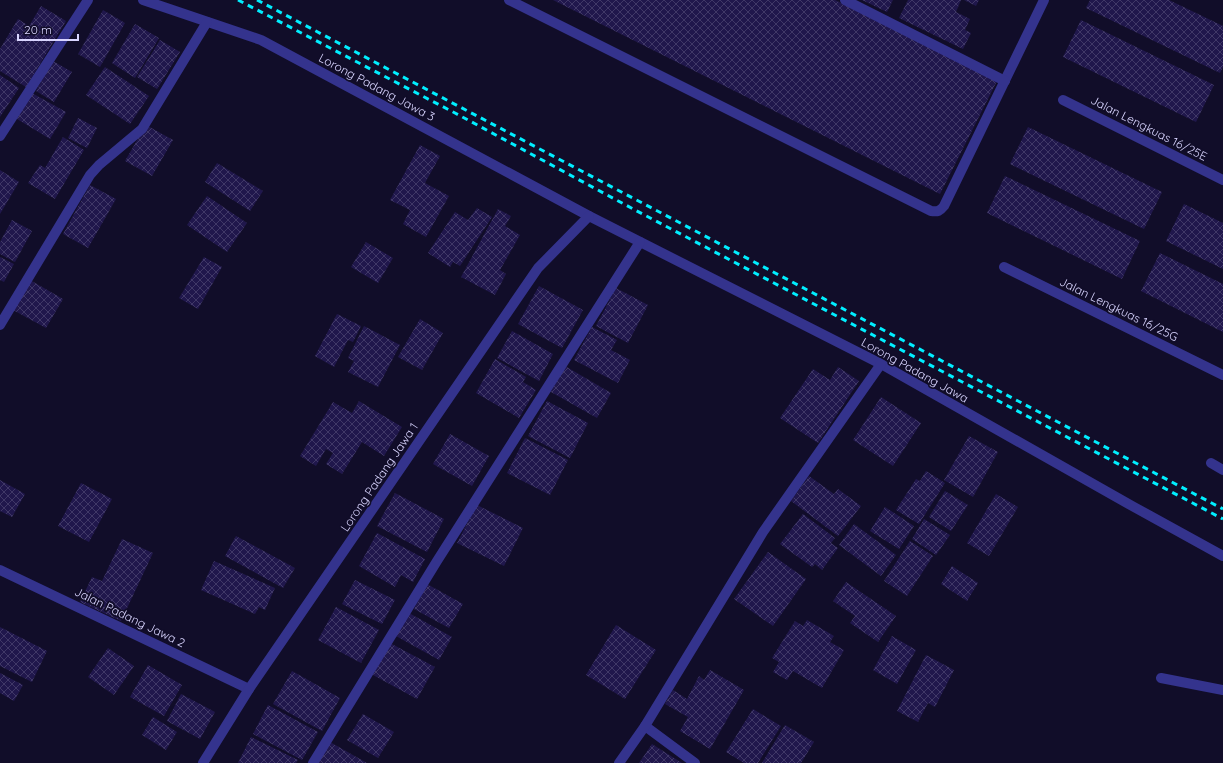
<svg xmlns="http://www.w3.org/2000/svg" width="1223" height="763" font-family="Quicksand,sans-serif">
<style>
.building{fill:url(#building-cross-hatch)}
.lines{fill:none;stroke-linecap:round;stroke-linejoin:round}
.minor{stroke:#34338d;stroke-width:10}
.rail{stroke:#01eeff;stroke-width:3;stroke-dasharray:6 5;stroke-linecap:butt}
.labels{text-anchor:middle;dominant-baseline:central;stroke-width:3.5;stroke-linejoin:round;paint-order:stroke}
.street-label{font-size:12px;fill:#d9d5ff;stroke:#110d29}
</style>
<defs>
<pattern id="building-cross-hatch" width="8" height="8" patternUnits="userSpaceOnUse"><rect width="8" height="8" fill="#20174c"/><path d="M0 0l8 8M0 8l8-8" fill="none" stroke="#403867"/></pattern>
</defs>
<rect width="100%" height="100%" fill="#110d29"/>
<g class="building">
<polygon points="553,0 835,0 997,81 940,194"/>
<polygon points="862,0 893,0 887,12"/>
<polygon points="908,0 961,0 956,12 970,19 965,30 971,33 963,49 899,18"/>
<polygon points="964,0 979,0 976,6"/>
<polygon points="1090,0 1169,0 1223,26 1223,67 1220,73 1086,8"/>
<polygon points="41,6 66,21 26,87 0,71 0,49 18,19 29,26"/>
<polygon points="103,10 125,23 100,67 78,54"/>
<polygon points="1081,20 1214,85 1196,122 1063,57"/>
<polygon points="135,24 159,38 135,78 112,63"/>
<polygon points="160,40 180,52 157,89 137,77"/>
<polygon points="53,61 72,72 54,102 36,91"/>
<polygon points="105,67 149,96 130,124 86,95"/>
<polygon points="0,75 19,88 0,117"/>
<polygon points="32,93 66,112 50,139 17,119"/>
<polygon points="78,118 97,128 87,148 68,138"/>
<polygon points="146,125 173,140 152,176 125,161"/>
<polygon points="1028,127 1162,192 1144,229 1010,164"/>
<polygon points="63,137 84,150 55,199 28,183 40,165 45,168"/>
<polygon points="420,145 440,156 425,183 449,196 426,237 403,224 410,210 390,200"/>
<polygon points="217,163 263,191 250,211 205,182"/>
<polygon points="0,170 19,182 0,214"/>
<polygon points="1005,176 1140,241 1122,279 987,213"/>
<polygon points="90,185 116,199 88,248 63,234"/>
<polygon points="207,196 247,223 227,252 187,225"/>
<polygon points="1184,204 1223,223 1223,269 1166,241"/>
<polygon points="477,208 492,217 460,266 453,262 450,267 428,253 455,212 468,220"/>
<polygon points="498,209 511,216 505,226 520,235 500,270 506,274 495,295 461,277"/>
<polygon points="12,220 32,231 15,262 0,254 0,242"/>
<polygon points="366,242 393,258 378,283 351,267"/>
<polygon points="1160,253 1223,284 1223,332 1141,291"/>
<polygon points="0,257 14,264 4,282 0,280"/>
<polygon points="204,257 222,267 198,309 179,298"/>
<polygon points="30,280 63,299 46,328 13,310"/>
<polygon points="539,286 583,310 562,348 518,324"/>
<polygon points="616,288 648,305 628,343 596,326"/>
<polygon points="337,314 361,326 353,342 348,340 334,367 315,356"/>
<polygon points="420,319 443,333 422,370 398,357"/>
<polygon points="364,326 400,345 378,387 348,372 354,361 348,358"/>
<polygon points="592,327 617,340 611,350 630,360 618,383 574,360"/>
<polygon points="512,331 553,354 539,381 497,358"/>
<polygon points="495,359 526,377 523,382 536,390 519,418 476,393"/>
<polygon points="565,366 611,393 597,418 551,392"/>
<polygon points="838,367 859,381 818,443 780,418 813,369 830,380"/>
<polygon points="881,397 921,423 893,466 853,440"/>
<polygon points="359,401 402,427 384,456 362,442 342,474 326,464 333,453 326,449 316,466 300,456 333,402 352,413"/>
<polygon points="547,401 588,423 570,458 528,436"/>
<polygon points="450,434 489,456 472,486 433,464"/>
<polygon points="969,436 998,452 973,497 944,480"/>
<polygon points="525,438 568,460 550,495 507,473"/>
<polygon points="926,471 945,483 919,524 896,510 916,479 920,481"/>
<polygon points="809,476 834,494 838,489 861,506 838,536 791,501"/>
<polygon points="0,480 25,494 12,517 0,511"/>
<polygon points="81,483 112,499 89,542 58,526"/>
<polygon points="945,491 968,505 951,531 929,517"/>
<polygon points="395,493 444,519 427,552 377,526"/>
<polygon points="996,494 1018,507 989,556 967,543"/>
<polygon points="477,505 523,528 504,566 457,543"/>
<polygon points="885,507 914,526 899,549 870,531"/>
<polygon points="803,514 835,538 831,543 838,548 822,570 815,564 812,567 780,544"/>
<polygon points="924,519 950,535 936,555 912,539"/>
<polygon points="854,524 896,555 881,576 839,545"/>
<polygon points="377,533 425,559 413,582 401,575 395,587 359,566"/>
<polygon points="236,536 295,568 283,588 225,556"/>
<polygon points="122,539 153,553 121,621 80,602 92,577 102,581"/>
<polygon points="910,541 933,556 907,596 884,581"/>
<polygon points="768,552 806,579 773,626 734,599"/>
<polygon points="214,561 275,588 265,610 259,607 255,614 201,590"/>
<polygon points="952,566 978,583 967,601 941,584"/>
<polygon points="355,580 395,600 382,624 342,604"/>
<polygon points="846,582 896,616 878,642 850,623 855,616 833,601"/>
<polygon points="427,584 463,604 449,628 414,609"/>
<polygon points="336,607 379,630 361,663 318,640"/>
<polygon points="409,613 452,637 439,660 396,636"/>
<polygon points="807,620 834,636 830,642 844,650 822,688 793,671 787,680 773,672 779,662 772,658 795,621 803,626"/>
<polygon points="616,625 656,650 625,699 586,675"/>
<polygon points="0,627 47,651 32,682 0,666"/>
<polygon points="892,636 916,650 897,684 873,670"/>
<polygon points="390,643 435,667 417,699 373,675"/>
<polygon points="108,648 134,666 114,695 88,677"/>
<polygon points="926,655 954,670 935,707 928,703 918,722 897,711"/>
<polygon points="148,665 182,685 164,716 130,697"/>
<polygon points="710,670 744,690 710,749 680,731 688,717 665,704 673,690 687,699 699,676 704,680"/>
<polygon points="292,671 340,698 322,731 273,704"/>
<polygon points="0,673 23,685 14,701 0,693"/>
<polygon points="181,694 215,712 200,739 167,721"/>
<polygon points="268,705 318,732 302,760 253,734"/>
<polygon points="753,709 781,726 758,763 744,763 726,752"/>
<polygon points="363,714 394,732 378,758 347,740"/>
<polygon points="153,717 177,732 166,750 142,735"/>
<polygon points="785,725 814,742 801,763 762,763"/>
<polygon points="251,737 298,760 296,763 238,763"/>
<polygon points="330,742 367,763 318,763"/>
<polygon points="652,744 682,763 639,763"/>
</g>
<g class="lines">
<g class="minor">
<polyline points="143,0 261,40 589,216 881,364 1134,507 1223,556"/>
<path d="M509 0 931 211C938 212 940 211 944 206L1044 0"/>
<polyline points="845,0 1005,81"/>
<polyline points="1063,100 1223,180"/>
<polyline points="0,136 88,0"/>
<polyline points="1004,267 1223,375"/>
<polyline points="0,325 90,175 99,165 142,129 207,22"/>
<polyline points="1211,463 1223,470"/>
<polyline points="0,570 249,689"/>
<polyline points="1161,678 1223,690"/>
<polyline points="645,726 695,763"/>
<polyline points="203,763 249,689 538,268 589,216"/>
<polyline points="313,763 437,561 640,242"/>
<polyline points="619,763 645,726 763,532 881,364"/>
</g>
<g class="rail">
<polyline points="238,0 455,113 635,210 1223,519"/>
<polyline points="257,0 1223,509"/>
</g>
</g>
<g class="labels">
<g class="street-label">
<text transform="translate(377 87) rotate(28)">Lorong Padang Jawa 3</text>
<text transform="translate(1149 128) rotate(27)">Jalan Lengkuas 16/25E</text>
<text transform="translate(1119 309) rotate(26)">Jalan Lengkuas 16/25G</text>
<text transform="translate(915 370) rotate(29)">Lorong Padang Jawa</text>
<text transform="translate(379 477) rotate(-56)">Lorong Padang Jawa 1</text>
<text transform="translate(130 617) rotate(26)">Jalan Padang Jawa 2</text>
</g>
</g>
<path d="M18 34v6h60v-6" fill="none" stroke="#d9d5ff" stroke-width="2"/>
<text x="24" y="34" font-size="12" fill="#d9d5ff" stroke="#110d29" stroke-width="3" paint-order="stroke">20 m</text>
</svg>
